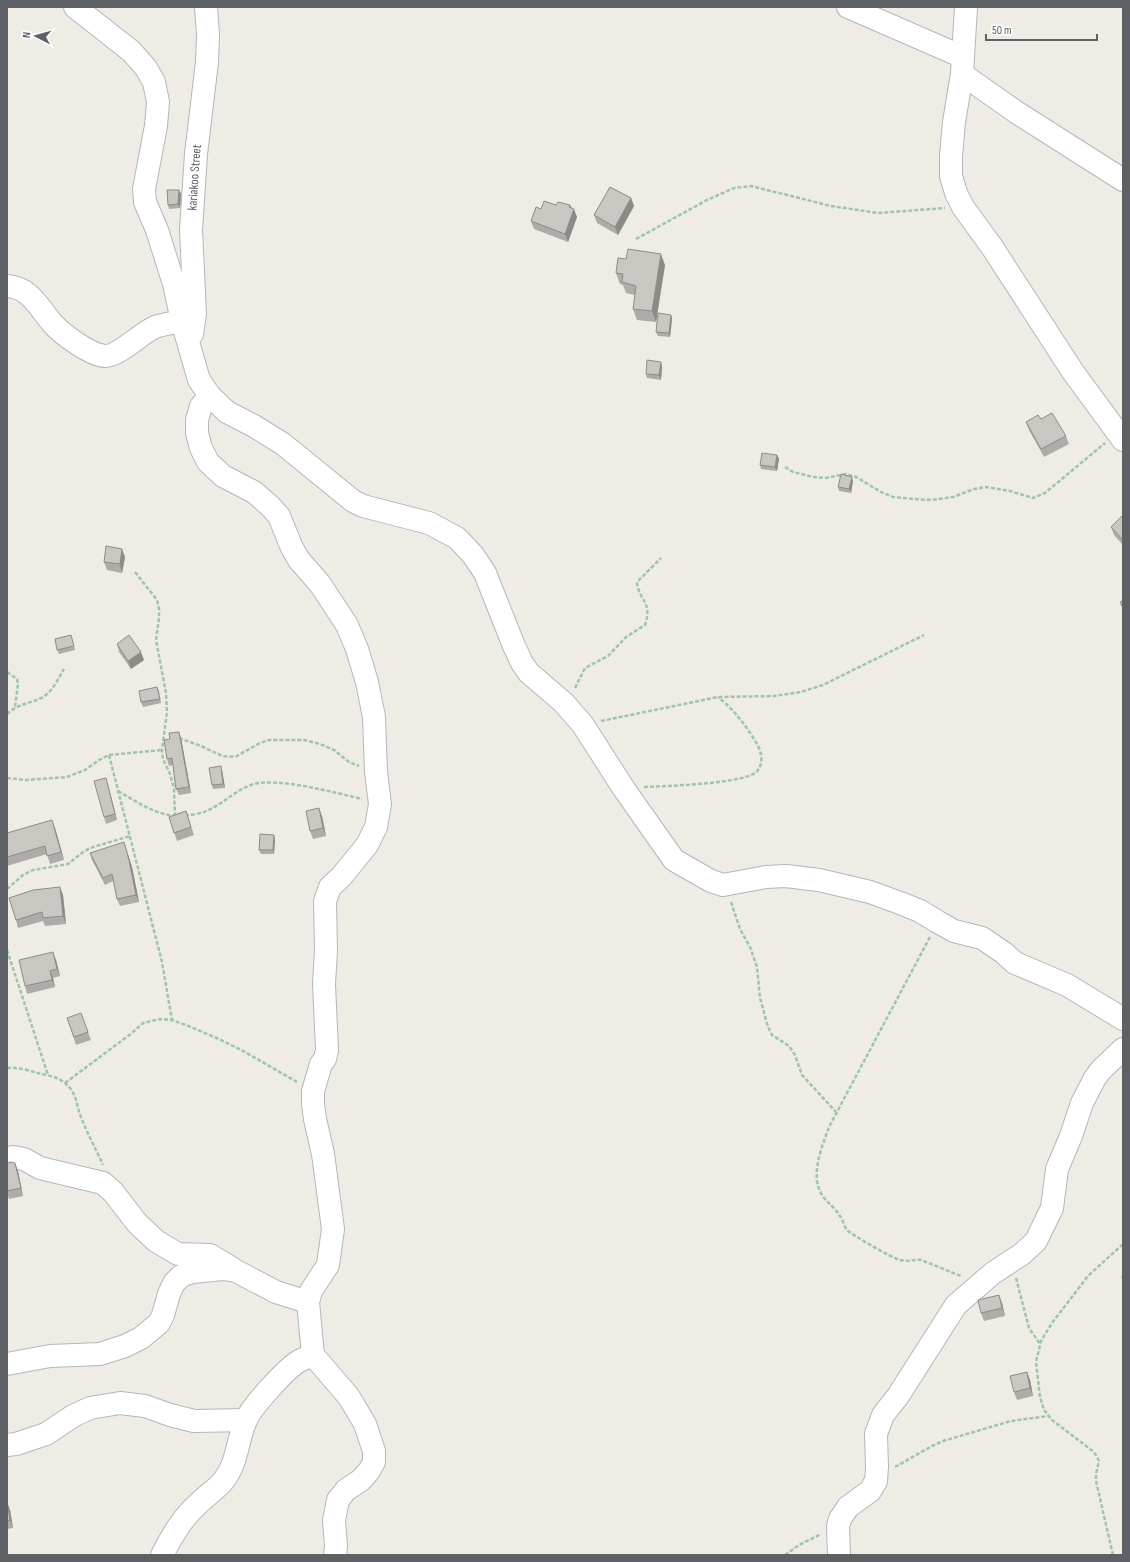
<svg xmlns="http://www.w3.org/2000/svg" width="1130" height="1562" font-family="'Sofia Sans Condensed',sans-serif">
<style>
.lines{fill:none;stroke-linecap:round;stroke-linejoin:round}
.minor-casing{stroke:#b3b6ba;stroke-width:24}
.path{stroke:#9cc7a6;stroke-width:2.5;stroke-dasharray:4 2;stroke-linecap:butt}
.minor{stroke:#fff;stroke-width:22}
.wall{fill:#aeaba8}
.shaded-wall{fill:#8d8b88}
.building{fill:#cac7c3;stroke:#8d8b88}
.labels{text-anchor:middle;dominant-baseline:central;stroke-width:3.5;stroke-linejoin:round;paint-order:stroke}
.street-label{font-size:13px;fill:#5d6166;stroke:#fff}
</style>
<rect width="100%" height="100%" fill="#efece6"/>
<g class="lines">
<g class="minor-casing">
<g id="minor">
<polyline points="75,7 131,51 146,68 154,82 158,102 156,126 144,189 145,202 157,230 174,284 182,321 199,380 210,396 227,412 254,426 283,444 353,501 363,506 429,523 457,538 473,555 485,573 514,646 522,663 529,673 564,703 583,725 624,789 674,860 711,881 723,885 766,877 786,876 819,880 870,892 900,903 920,911 938,922 954,931 982,938 1004,953 1015,963 1067,985 1123,1019"/>
<polyline points="848,7 963,57"/>
<polyline points="966,7 962,74 954,122 951,156 951,176 956,193 963,207 992,247 1073,372 1123,440"/>
<polyline points="962,74 1016,112 1123,180"/>
<path d="M7 286C30 287 39 308 53 324 62 334 90 355 105 356 119 356 141 333 155 327 164 324 174 323 182 321"/>
<path id="s1" d="M192 334 195 314 191 230 196 154 207 62 208 35 206 7"/>
<polyline points="210,396 201,406 197,420 197,433 201,448 208,462 223,476 254,492 270,506 279,516 292,548 299,560 320,584 347,625 357,649 367,682 374,717 376,772 380,804 376,827 367,845 341,877 330,887 325,901 326,950 324,984 327,1050 325,1059 321,1064 313,1091 313,1104 315,1119 323,1154 333,1229 328,1265 311,1291 308,1302 313,1355 349,1397 365,1424 374,1451 374,1462 369,1471 361,1480 346,1490 338,1500 334,1520 336,1546 335,1555"/>
<polyline points="7,1158 13,1157 24,1159 40,1168 103,1183 113,1192 137,1223 156,1241 178,1254 210,1255 233,1269"/>
<polyline points="7,1364 50,1356 100,1354 125,1346 141,1338 159,1323 163,1315 169,1294 174,1283 181,1276 192,1272 223,1269 236,1271 276,1292 308,1302"/>
<polyline points="7,1445 16,1444 46,1434 73,1416 90,1408 120,1403 145,1406 170,1415 194,1421 246,1420"/>
<path d="M162 1555C172 1536 182 1518 199 1503 207 1495 217 1489 224 1480 238 1462 237 1440 246 1420 252 1406 286 1369 299 1361 303 1359 308 1357 313 1355"/>
<polyline points="839,1555 838,1526 840,1519 848,1507 870,1491 876,1481 877,1467 876,1434 883,1415 898,1396 956,1305 993,1273 1022,1254 1036,1241 1052,1208 1057,1169 1071,1136 1082,1103 1095,1078 1101,1070 1123,1049"/>
</g>
</g>
<g class="path">
<polyline points="636,239 707,200 734,188 751,186 831,206 878,213 945,208"/>
<polyline points="785,467 793,472 813,477 825,478 846,474 856,477 881,492 893,497 914,499 931,500 953,497 974,489 986,487 1010,491 1033,498 1045,493 1105,443"/>
<polyline points="135,572 157,600 159,608 159,618 156,640 166,693 167,712 162,750 163,759 170,774 174,788 175,816"/>
<polyline points="7,672 17,679 18,684 15,707"/>
<path d="M575 688 585 668 608 656 626 637 645 625C653 601 638 600 637 582L661 558"/>
<path d="M7 714C19 703 30 704 43 697 53 691 58 679 64 669"/>
<polyline points="601,721 718,697 774,696 801,692 823,685 924,635"/>
<polyline points="179,738 201,746 220,755 228,757 237,756 260,743 269,740 304,740 320,744 334,750 349,762 359,766"/>
<polyline points="109,755 162,962 172,1020"/>
<polyline points="7,778 26,780 67,777 85,770 99,760 109,755 162,750"/>
<path d="M644 787C663 786 750 784 758 770 765 760 760 748 754 739 744 723 733 709 718 697"/>
<path d="M118 791C137 802 154 814 176 816"/>
<path d="M185 815C191 815 200 814 206 811 222 805 234 791 251 785 275 776 336 793 362 799"/>
<polyline points="7,889 23,875 33,870 68,864 83,852 90,848 130,836"/>
<polyline points="731,902 740,929 750,947 757,967 760,998 768,1027 772,1035 789,1046 795,1055 802,1075 836,1112"/>
<path d="M930 937 829 1127C823 1144 815 1163 817 1181 820 1200 831 1202 840 1216 843 1220 844 1226 847 1230 852 1235 892 1258 900 1260 908 1262 914 1259 921 1260L961 1276"/>
<polyline points="7,950 48,1075"/>
<path d="M7 1068C17 1067 28 1070 37 1073 47 1075 59 1077 66 1084 77 1093 76 1105 81 1117 87 1133 96 1149 103 1165"/>
<polyline points="65,1083 132,1033 143,1023 160,1019 172,1020 186,1025 219,1039 245,1052 297,1082"/>
<polyline points="1016,1278 1029,1328 1040,1344"/>
<polyline points="895,1467 932,1446 943,1441 1011,1421 1048,1416"/>
<polyline points="785,1555 799,1545 821,1534"/>
<polyline points="1113,1555 1096,1481 1096,1474 1099,1461 1094,1452 1052,1420 1044,1410 1040,1397 1036,1362 1041,1341 1052,1323 1088,1276 1123,1244"/>
</g>
<use href="#minor" class="minor"/>
</g>
<g class="wall">
<polygon points="179,190 181,194 180,208 169,209 168,205"/>
<polygon points="631,198 634,206 618,235 597,223 594,215"/>
<polygon points="570,205 577,217 568,242 534,229 531,221 541,209"/>
<polygon points="665,265 656,322 637,320 633,309 635,295 626,293 623,285 620,284 616,273"/>
<polygon points="671,315 672,319 670,337 658,336 656,332"/>
<polygon points="662,366 661,380 647,378 646,374"/>
<polygon points="1041,419 1066,436 1069,444 1044,457 1029,430 1026,422"/>
<polygon points="777,455 779,459 777,471 761,469 760,465"/>
<polygon points="853,481 851,493 839,491 838,487"/>
<polygon points="1123,515 1123,545 1114,535 1111,527"/>
<polygon points="125,557 122,573 107,570 104,562"/>
<polygon points="72,639 75,650 59,654 57,650"/>
<polygon points="117,644 144,660 131,669 119,652"/>
<polygon points="157,687 159,691 161,703 143,707 141,702"/>
<polygon points="181,738 191,793 179,795 176,789 173,765 169,766 167,759"/>
<polygon points="222,770 225,788 213,789 212,785"/>
<polygon points="108,785 117,820 106,824 104,817"/>
<polygon points="186,811 194,835 177,841 169,817"/>
<polygon points="322,816 326,836 313,839 310,831"/>
<polygon points="55,828 64,860 50,864 47,854 7,866 7,833"/>
<polygon points="275,839 274,854 261,854 259,850"/>
<polygon points="126,849 132,867 139,902 120,906 117,899 113,881 105,885 92,860 90,853"/>
<polygon points="63,895 66,924 45,926 43,921 18,928 16,920"/>
<polygon points="56,960 60,976 53,978 55,987 27,994 25,986"/>
<polygon points="81,1013 91,1040 76,1045 67,1018"/>
<polygon points="7,1163 15,1163 18,1171 23,1196 9,1199 7,1193"/>
<polygon points="1002,1303 1005,1316 984,1321 981,1313"/>
<polygon points="1027,1372 1030,1380 1033,1396 1017,1400 1014,1392"/>
<polygon points="7,1502 10,1510 13,1528 7,1529"/>
</g>
<g class="shaded-wall">
<polygon points="179,190 181,194 180,208 178,204"/>
<polygon points="631,198 634,206 618,235 615,227"/>
<polygon points="570,205 572,213 574,209 577,217 568,242 565,234"/>
<polygon points="661,254 665,265 656,322 652,311"/>
<polygon points="671,315 672,319 670,337 669,333"/>
<polygon points="661,362 662,366 661,380 659,375"/>
<polygon points="777,455 779,459 777,471 775,467"/>
<polygon points="852,477 853,481 851,493 849,489"/>
<polygon points="122,549 125,557 122,573 120,564"/>
<polygon points="141,652 144,660 131,669 128,661"/>
<polygon points="179,732 181,738 191,793 189,787"/>
<polygon points="221,766 222,770 225,788 223,784"/>
<polygon points="106,778 108,785 117,820 115,814"/>
<polygon points="319,808 322,816 326,836 323,828"/>
<polygon points="52,820 55,828 64,860 61,852"/>
<polygon points="274,835 275,839 274,854 273,850"/>
<polygon points="124,842 132,867 139,902 136,895"/>
<polygon points="60,887 63,895 66,924 63,916"/>
<polygon points="53,952 56,960 60,976 57,969"/>
<polygon points="50,971 53,978 55,987 52,980"/>
<polygon points="15,1163 18,1171 23,1196 21,1188"/>
<polygon points="999,1295 1002,1303 1005,1316 1002,1308"/>
<polygon points="1027,1372 1030,1380 1033,1396 1030,1388"/>
<polygon points="7,1502 10,1510 13,1528 10,1520"/>
</g>
<g class="building">
<polygon points="610,187 631,198 615,227 594,215"/>
<polygon points="167,190 179,190 178,204 168,205"/>
<polygon points="544,201 556,205 558,202 570,205 569,207 574,209 565,234 531,221 536,207 541,209"/>
<polygon points="628,249 661,254 652,311 633,309 636,286 622,282 623,274 616,273 618,258 626,259"/>
<polygon points="658,313 671,315 669,333 656,332"/>
<polygon points="647,360 661,362 659,375 646,374"/>
<polygon points="1052,413 1066,436 1041,449 1026,422 1038,415 1041,419"/>
<polygon points="762,453 777,455 775,467 760,465"/>
<polygon points="841,474 852,477 849,489 838,487"/>
<polygon points="1123,515 1123,540 1111,527"/>
<polygon points="106,546 122,549 120,564 104,562"/>
<polygon points="1123,601 1123,608 1120,602"/>
<polygon points="71,635 74,646 57,650 55,639"/>
<polygon points="129,635 141,652 128,661 117,644"/>
<polygon points="157,687 160,699 141,702 139,691"/>
<polygon points="179,732 189,787 176,789 172,758 167,759 164,740 170,739 169,733"/>
<polygon points="221,766 223,784 212,785 209,768"/>
<polygon points="106,778 115,814 104,817 94,781"/>
<polygon points="319,808 323,828 310,831 306,811"/>
<polygon points="186,811 191,827 174,833 169,817"/>
<polygon points="52,820 61,852 47,856 45,846 7,857 7,833"/>
<polygon points="260,834 274,835 273,850 259,850"/>
<polygon points="124,842 129,860 136,895 117,899 112,874 103,878 90,853"/>
<polygon points="60,887 63,916 43,918 42,912 16,920 9,898 33,890"/>
<polygon points="53,952 57,969 50,971 52,980 25,986 19,960"/>
<polygon points="81,1013 88,1032 74,1037 67,1018"/>
<polygon points="11,1162 15,1163 21,1188 7,1191 7,1163"/>
<polygon points="1123,1268 1123,1279 1122,1279"/>
<polygon points="999,1295 1002,1308 981,1313 978,1300"/>
<polygon points="1027,1372 1030,1388 1014,1392 1010,1376"/>
<polygon points="7,1502 10,1520 7,1521"/>
</g>
<g class="labels">
<g class="street-label">
<text stroke="none"><textPath href="#s1" startOffset="157">kariakoo Street</textPath></text>
</g>
</g>
<rect width="1130" height="1562" fill="none" stroke="#5d6166" stroke-width="16"/>
<g transform="translate(36 36) rotate(276)" stroke="#ffffff" stroke-width="3" paint-order="stroke">
<path d="M0-3L7 15L0 10L-7 15Z" fill="#5d6166"/>
<text y="-6" font-size="11" font-weight="bold" text-anchor="middle" fill="#5d6166">N</text>
</g>
<path d="M986 34v6h111v-6" fill="none" stroke="#5d6166" stroke-width="2"/>
<text x="992" y="34" font-size="12" fill="#5d6166" stroke="#ffffff" stroke-width="3" paint-order="stroke">50 m</text>
</svg>
